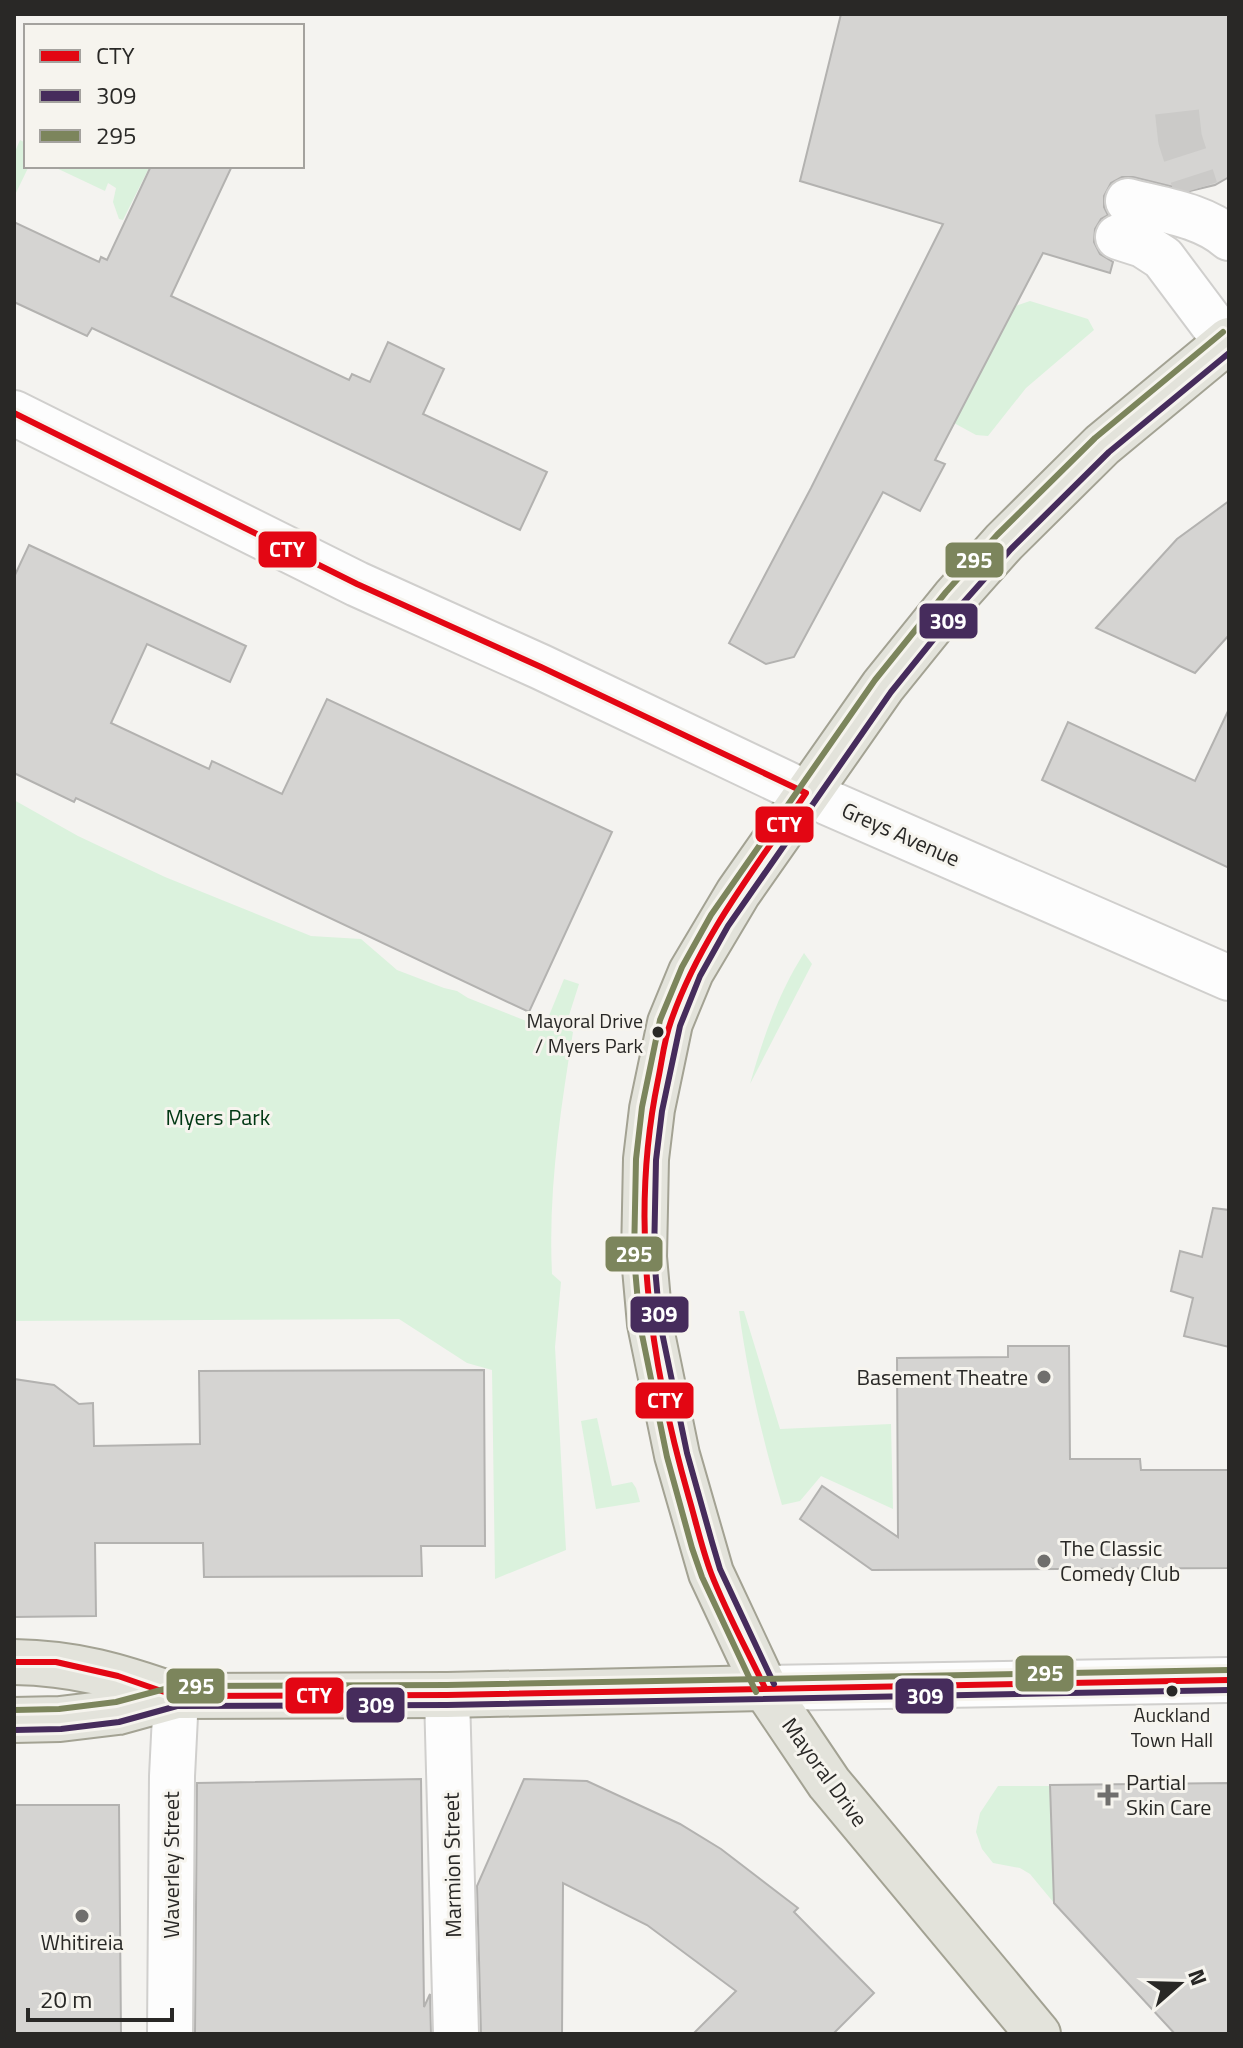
<svg xmlns="http://www.w3.org/2000/svg" width="1243" height="2048" font-family="'Titillium Web',sans-serif">
<style>
.green{fill:#dbf2dd}
.building{fill:#d5d4d2;stroke:#b3b2b0;stroke-width:2}
.lines{fill:none;stroke-linecap:round;stroke-linejoin:round}
.minor-tunnel{stroke:#cbcac8;stroke-width:44;stroke-dasharray:44 22;stroke-linecap:butt}
.minor-casing{stroke:#d0cfcd;stroke-width:48}
.major-casing{stroke:#a3a293;stroke-width:48}
.minor{stroke:#fdfdfd;stroke-width:44}
.major{stroke:#e3e3db;stroke-width:44}
.bus-1-casing{stroke:#f6f4ee;stroke-width:12}
.bus-2-casing{stroke:#f6f4ee;stroke-width:12}
.bus-3-casing{stroke:#f6f4ee;stroke-width:12}
.bus-1{stroke:#e30613;stroke-width:6}
.bus-2{stroke:#462c5c;stroke-width:6}
.bus-3{stroke:#7c855c;stroke-width:6}
.bus-dot{fill:#292826;stroke:#f6f4ee;stroke-width:3}
.poi-dot{fill:#706f6d;stroke:#f6f4ee;stroke-width:3}
.labels{text-anchor:middle;dominant-baseline:central;stroke-width:6;stroke-linejoin:round;paint-order:stroke}
.bus-label{font-size:20px;fill:#292826;stroke:#f6f4ee;text-anchor:end}
.street-label{font-size:22px;fill:#292826;stroke:#f6f4ee}
.park-label{font-size:22px;fill:#003813;stroke:#f6f4ee}
.poi-label{font-size:22px;fill:#292826;stroke:#f6f4ee;text-anchor:start}
.line-badge{stroke:#f6f4ee;stroke-width:3}
.badge-label{font-size:22px;text-anchor:middle;font-weight:bold;fill:#fff}
</style>
<rect width="100%" height="100%" fill="#f4f3f0"/>
<g class="green">
<polygon points="20,140 26,143 26,166 29,166 14,197 14,154"/>
<polygon points="52,166 150,166 123,220 119,219 113,202 116,188 108,183 105,191"/>
<polygon points="1030,301 1088,319 1094,330 1026,388 988,436 976,435 954,423 1015,306"/>
<path d="M14 800 78 836 165 877 311 936 361 939 397 970 444 988 457 991 468 998 544 1028 564 979 579 984 565 1028 573 1032C560 1113 548 1192 552 1274L561 1282 555 1347 566 1550 495 1579 492 1370 467 1363 399 1319 14 1321Z"/>
<path d="M804 953 812 964 750 1084C763 1038 778 994 804 953Z"/>
<path d="M739 1311H744L780 1429 891 1424 893 1509 821 1476 800 1501 782 1505C763 1441 748 1378 739 1311Z"/>
<polygon points="597,1418 612,1486 632,1482 636,1488 640,1502 596,1509 581,1421"/>
<polygon points="998,1786 1050,1786 1054,1903 1030,1874 1020,1868 993,1863 982,1849 976,1832 980,1813"/>
</g>
<g class="building">
<polygon points="841,14 1229,14 1229,177 1215,185 1190,191 1133,177 1122,177 1111,183 1104,196 1104,207 1108,215 1101,219 1095,229 1094,242 1100,254 1113,262 1110,273 1043,253 935,460 945,464 920,511 883,492 794,657 766,664 729,643 811,488 943,224 800,181"/>
<polygon points="151,166 232,166 171,296 349,380 352,374 370,382 388,342 444,369 423,414 547,472 520,530 92,328 87,336 14,302 14,222 99,262 101,257 107,260"/>
<polygon points="1229,501 1229,635 1195,673 1096,628 1177,539"/>
<polygon points="29,545 246,646 230,682 147,644 111,723 209,769 212,761 282,794 327,699 612,832 529,1012 76,798 74,802 14,773 14,577"/>
<polygon points="1229,709 1229,868 1042,780 1068,722 1195,781"/>
<polygon points="1213,1208 1229,1210 1229,1347 1184,1336 1193,1298 1171,1291 1180,1251 1202,1257"/>
<polygon points="1008,1346 1069,1346 1070,1459 1140,1459 1141,1470 1229,1470 1229,1568 872,1570 800,1519 822,1486 898,1537 897,1358 1008,1357"/>
<polygon points="484,1370 485,1546 421,1546 422,1576 204,1577 203,1543 95,1543 96,1616 14,1617 14,1379 54,1385 79,1404 93,1403 94,1446 200,1444 199,1371"/>
<polygon points="421,1779 424,2007 430,1994 431,2034 195,2034 197,1783"/>
<polygon points="524,1779 587,1781 680,1824 721,1849 798,1908 794,1912 874,1993 833,2034 693,2034 736,1991 647,1925 563,1883 562,2034 481,2034 477,1886"/>
<polygon points="1229,1783 1229,2034 1175,2034 1054,1903 1050,1785"/>
<polygon points="14,1805 119,1805 121,2034 14,2034"/>
</g>
<g class="lines">
<polyline class="minor-tunnel" points="1177,112 1180,139 1196,189"/>
<g class="minor-casing">
<g id="minor">
<path d="M1128 201C1162 210 1203 215 1229 238"/>
<polyline points="1118,237 1143,245 1163,258 1226,342"/>
<polyline points="14,413 357,584 541,667 806,793 1229,978"/>
<polyline points="765,1688 1229,1680"/>
<polyline points="447,1695 456,2034"/>
<polyline points="170,2034 172,1776 176,1696"/>
</g>
</g>
<g class="major-casing">
<g id="major">
<path d="M14 1662C76 1663 119 1676 176 1696"/>
<polyline points="14,1720 60,1719 118,1712 176,1696 447,1695 765,1688"/>
<polyline points="1038,2034 829,1783 765,1688 711,1573 677,1455 650,1324 644,1257 646,1159 652,1109 670,1023 691,972 738,893 883,686 954,598 1004,542 1102,445 1229,340"/>
</g>
</g>
<use href="#minor" class="minor"/>
<use href="#major" class="major"/>
<g class="bus-1-casing">
<g id="bus-1">
<path d="M14 413 357 584 541 667 806 793C757 866 700 937 671 1021 664 1040 662 1061 658 1080 629 1220 650 1362 689 1498 696 1522 702 1549 711 1573 726 1612 747 1650 765 1688"/>
<polyline points="14,1662 56,1662 118,1676 176,1696 447,1695 1229,1680"/>
</g>
</g>
<g class="bus-2-casing">
<g id="bus-2">
<polyline points="774,1684 720,1569 712,1542 687,1453 660,1323 654,1257 656,1160 662,1111 680,1026 700,976 728,926 891,692 962,604 1011,549 1109,452 1229,353"/>
<polyline points="14,1730 61,1729 119,1722 177,1706 447,1705 1229,1690"/>
</g>
</g>
<g class="bus-3-casing">
<g id="bus-3">
<polyline points="756,1692 702,1577 692,1548 667,1457 640,1325 634,1257 636,1159 642,1107 660,1020 682,967 711,915 875,680 946,592 997,535 1095,438 1223,332"/>
<polyline points="14,1710 59,1709 116,1702 176,1686 447,1685 1229,1670"/>
</g>
</g>
<use href="#bus-1" class="bus-1"/>
<use href="#bus-2" class="bus-2"/>
<use href="#bus-3" class="bus-3"/>
</g>
<g class="bus-dot">
<circle cx="658" cy="1032" r="7"/>
<circle cx="1172" cy="1691" r="7"/>
</g>
<g class="poi-dot">
<circle cx="1044" cy="1377" r="8"/>
<circle cx="1044" cy="1561" r="8"/>
<path d="M1104 1783h8v8h8v8h-8v8h-8v-8h-8v-8h8z"/>
<circle cx="82" cy="1916" r="8"/>
</g>
<g class="labels">
<g class="bus-label">
<text x="643" y="1020">Mayoral Drive<tspan x="643" dy="25">/ Myers Park</tspan></text>
<text x="1172" y="1714" text-anchor="middle">Auckland<tspan x="1172" dy="25">Town Hall</tspan></text>
</g>
<g class="street-label">
<text transform="translate(901 834) rotate(24)">Greys Avenue</text>
<text transform="translate(825 1772) rotate(54)">Mayoral Drive</text>
<text transform="translate(171 1865) rotate(-90)">Waverley Street</text>
<text transform="translate(452 1865) rotate(-91)">Marmion Street</text>
</g>
<g class="park-label">
<text x="218" y="1117">Myers Park</text>
</g>
<g class="poi-label">
<text x="1028" y="1377" text-anchor="end">Basement Theatre</text>
<text x="1060" y="1548">The Classic<tspan x="1060" dy="25">Comedy Club</tspan></text>
<text x="1126" y="1782">Partial<tspan x="1126" dy="25">Skin Care</tspan></text>
<text x="82" y="1942" text-anchor="middle">Whitireia</text>
</g>
</g>
<g class="line-badge">
<rect x="257" y="530" width="61" height="39" rx="8" fill="#e30613"/>
<rect x="944" y="541" width="61" height="38" rx="8" fill="#7c855c"/>
<rect x="918" y="602" width="61" height="38" rx="8" fill="#462c5c"/>
<rect x="754" y="805" width="61" height="39" rx="8" fill="#e30613"/>
<rect x="604" y="1235" width="60" height="38" rx="8" fill="#7c855c"/>
<rect x="629" y="1295" width="61" height="39" rx="8" fill="#462c5c"/>
<rect x="634" y="1381" width="61" height="39" rx="8" fill="#e30613"/>
<rect x="1014" y="1654" width="61" height="39" rx="8" fill="#7c855c"/>
<rect x="165" y="1667" width="61" height="38" rx="8" fill="#7c855c"/>
<rect x="284" y="1676" width="61" height="39" rx="8" fill="#e30613"/>
<rect x="894" y="1677" width="61" height="38" rx="8" fill="#462c5c"/>
<rect x="345" y="1686" width="61" height="38" rx="8" fill="#462c5c"/>
</g>
<g class="badge-label">
<text x="287" y="557">CTY</text>
<text x="974" y="568">295</text>
<text x="948" y="629">309</text>
<text x="784" y="832">CTY</text>
<text x="634" y="1262">295</text>
<text x="659" y="1322">309</text>
<text x="665" y="1408">CTY</text>
<text x="1045" y="1681">295</text>
<text x="196" y="1694">295</text>
<text x="314" y="1703">CTY</text>
<text x="925" y="1704">309</text>
<text x="376" y="1713">309</text>
</g>
<rect width="1243" height="2048" fill="none" stroke="#292826" stroke-width="32"/>
<rect x="24" y="24" width="280" height="144" fill="#f6f4ee" stroke="#a4a29e" stroke-width="2"/>
<rect x="40" y="50" width="40" height="12" fill="#e30613" stroke="#a4a29e" stroke-width="2"/>
<text x="96" y="64" font-size="24" fill="#292826">CTY</text>
<rect x="40" y="90" width="40" height="12" fill="#462c5c" stroke="#a4a29e" stroke-width="2"/>
<text x="96" y="104" font-size="24" fill="#292826">309</text>
<rect x="40" y="130" width="40" height="12" fill="#7c855c" stroke="#a4a29e" stroke-width="2"/>
<text x="96" y="144" font-size="24" fill="#292826">295</text>
<g transform="translate(1179 1984) rotate(70)" stroke="#f6f4ee" stroke-width="6" paint-order="stroke">
<path d="M0-6L14 30L0 20L-14 30Z" fill="#292826"/>
<text y="-12" font-size="22" font-weight="bold" text-anchor="middle" fill="#292826">N</text>
</g>
<path d="M28 2008v12h144v-12" fill="none" stroke="#292826" stroke-width="4"/>
<text x="40" y="2008" font-size="24" fill="#292826" stroke="#f6f4ee" stroke-width="6" paint-order="stroke">20 m</text>
</svg>
